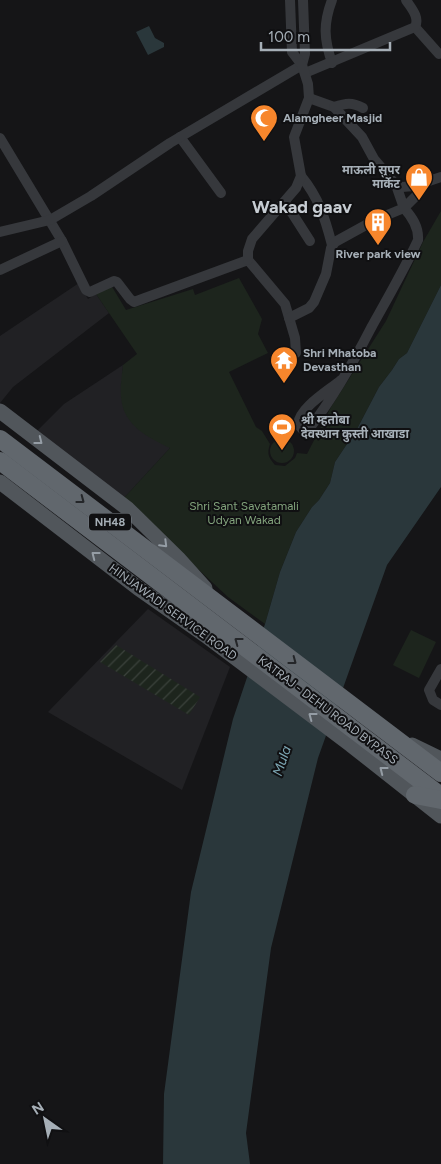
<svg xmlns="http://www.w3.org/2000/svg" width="441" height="1164" font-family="Figtree,'Noto Sans Devanagari',sans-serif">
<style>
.built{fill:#212124}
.green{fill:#1d251d}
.garden{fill:url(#garden-furrows)}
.water{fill:#2a373b}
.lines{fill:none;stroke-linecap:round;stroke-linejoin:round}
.street{stroke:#36383c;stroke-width:10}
.primary{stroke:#51565b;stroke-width:15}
.highway{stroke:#61676d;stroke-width:18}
.oneway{stroke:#959da5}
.oneway2{stroke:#242629}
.labels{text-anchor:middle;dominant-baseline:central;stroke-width:4;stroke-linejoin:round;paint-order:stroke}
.shield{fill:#101012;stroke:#797f86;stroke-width:1}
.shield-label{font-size:11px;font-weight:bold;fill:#a6afb7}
.poi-label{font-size:12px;font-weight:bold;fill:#a6afb7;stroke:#101012;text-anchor:start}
.park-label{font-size:12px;fill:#82a37c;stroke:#101012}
.street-label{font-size:12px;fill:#a6afb7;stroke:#101012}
.water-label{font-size:14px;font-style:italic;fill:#7ca6b3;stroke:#101012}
.district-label{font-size:18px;font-weight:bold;fill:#c7cdd3;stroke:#101012}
</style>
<defs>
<pattern id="garden-furrows" width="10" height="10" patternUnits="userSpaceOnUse" patternTransform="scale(1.25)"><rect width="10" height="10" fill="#1d251d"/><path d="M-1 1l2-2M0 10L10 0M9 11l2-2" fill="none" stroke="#3b423c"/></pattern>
</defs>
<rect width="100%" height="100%" fill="#151517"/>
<g class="built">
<polygon points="79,283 88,299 96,294 109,313 13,387 0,403 0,336"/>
<polygon points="123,365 121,397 170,448 123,499 36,432 64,404"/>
<polygon points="148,609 230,667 182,790 48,712"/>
</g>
<g class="green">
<path d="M441 211V285L407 353 399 359 392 370 379 387 357 429 335 462 330 483 319 500 312 507 296 532 280 572 265 624 228 597 123 499 170 448C147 437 123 425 121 397 120 386 122 375 123 365L137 354 96 294 111 285 126 310 193 289 195 295 239 278 262 319 258 334 268 353 229 372 256 427 262 431 270 444C267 454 268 457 275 465L285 466 295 458 297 453 307 454 331 407 386 321 423 242Z"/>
<circle cx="282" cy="451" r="12"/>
<polygon points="411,630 436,642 419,678 393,665"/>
</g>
<polygon class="garden" points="116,645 200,697 189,715 100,662"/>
<g class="water">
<polygon points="149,26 155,38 164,43 164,47 148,55 136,32"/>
<polygon points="441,285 441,487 387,565 318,758 271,948 246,1133 250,1164 163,1164 164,1094 191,892 233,719 265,624 280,572 296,532 312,507 319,500 330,483 335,462 357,429 379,387 392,370 399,359 407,353"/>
</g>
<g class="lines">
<g class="street">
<polyline points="415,27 439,54"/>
<path d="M332 63C324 39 323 24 332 0"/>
<path d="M305 73 415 27C420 17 411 8 406 0"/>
<polyline points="309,98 334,107 362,137 374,159 396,185 402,187 414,186 441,177"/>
<path d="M334 107C346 103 352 102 363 108"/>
<polyline points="180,137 221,193"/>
<polyline points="0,138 62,241 86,290 90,292 114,281 117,282 130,299 134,302 248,260 285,304 295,338 296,353"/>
<path d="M301 176C319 198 325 218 332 245"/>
<polyline points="285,202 310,241"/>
<polyline points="0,232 50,220 91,196 170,143 302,65 305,54 303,0"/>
<polyline points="248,260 248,251 252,239 296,188 301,176 294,137 309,98 308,84 302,65 292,52 290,0"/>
<polyline points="0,270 62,241"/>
<polyline points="289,318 309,308 314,302 326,274 331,248 335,242 375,220 404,208 396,185"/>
<path d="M341 380C328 391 300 407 298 424L302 429H309C333 398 353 363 371 328 387 299 404 270 418 240 419 227 412 217 404 208L420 192 425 182"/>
<polyline points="441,669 429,690 433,700 441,705"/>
</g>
<g class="primary">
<polyline points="0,411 128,509 178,558 205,588"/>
<polyline points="0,482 138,588 205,635 351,745 441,816"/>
<polyline points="412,745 441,759"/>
</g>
<g class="highway">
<polyline points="0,439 441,773"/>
<polyline points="0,461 441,796"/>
<polyline points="415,795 441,800"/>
</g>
</g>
<defs><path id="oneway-chevron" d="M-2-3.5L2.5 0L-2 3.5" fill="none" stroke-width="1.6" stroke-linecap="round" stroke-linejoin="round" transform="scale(1.25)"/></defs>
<g class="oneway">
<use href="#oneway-chevron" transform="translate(39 441) rotate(38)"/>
<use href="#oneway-chevron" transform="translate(164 544) rotate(45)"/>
<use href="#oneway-chevron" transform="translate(95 555) rotate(-142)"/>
<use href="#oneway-chevron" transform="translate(312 716) rotate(-143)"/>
<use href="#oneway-chevron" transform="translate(383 770) rotate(-142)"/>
</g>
<g class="oneway2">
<use href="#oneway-chevron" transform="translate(81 500) rotate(37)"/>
<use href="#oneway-chevron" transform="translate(238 641) rotate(-143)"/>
<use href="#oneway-chevron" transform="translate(293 661) rotate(37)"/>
</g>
<defs>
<g id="mosque-pin" transform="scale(1.4375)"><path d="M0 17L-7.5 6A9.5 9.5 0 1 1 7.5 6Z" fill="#f7862c" stroke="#101012"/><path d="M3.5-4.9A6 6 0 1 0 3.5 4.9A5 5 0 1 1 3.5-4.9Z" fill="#fff"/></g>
<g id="shop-pin" transform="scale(1.4375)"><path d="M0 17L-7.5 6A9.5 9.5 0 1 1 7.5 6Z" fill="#f7862c" stroke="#101012"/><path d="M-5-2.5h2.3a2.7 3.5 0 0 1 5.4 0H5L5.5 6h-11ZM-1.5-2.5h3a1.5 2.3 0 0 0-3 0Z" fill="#fff"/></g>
<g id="building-pin" transform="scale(1.4375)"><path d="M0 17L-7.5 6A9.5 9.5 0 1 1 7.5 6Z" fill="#f7862c" stroke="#101012"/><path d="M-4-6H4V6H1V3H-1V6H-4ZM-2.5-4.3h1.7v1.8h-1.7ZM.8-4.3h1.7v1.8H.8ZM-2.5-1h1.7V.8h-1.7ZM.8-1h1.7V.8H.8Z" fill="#fff"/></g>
<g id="temple-pin" transform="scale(1.4375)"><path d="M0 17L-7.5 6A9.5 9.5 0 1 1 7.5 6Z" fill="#f7862c" stroke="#101012"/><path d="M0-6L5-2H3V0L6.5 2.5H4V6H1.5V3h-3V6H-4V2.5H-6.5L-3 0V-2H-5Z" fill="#fff"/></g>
<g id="stadium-pin" transform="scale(1.4375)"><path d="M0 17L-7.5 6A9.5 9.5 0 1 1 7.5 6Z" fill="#f7862c" stroke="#101012"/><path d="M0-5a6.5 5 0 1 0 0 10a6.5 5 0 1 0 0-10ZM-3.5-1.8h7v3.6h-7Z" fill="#fff"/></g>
</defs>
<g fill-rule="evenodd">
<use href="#mosque-pin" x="264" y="118"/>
<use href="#shop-pin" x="419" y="177"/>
<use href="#building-pin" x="378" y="222"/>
<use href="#temple-pin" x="284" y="360"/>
<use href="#stadium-pin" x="282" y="427"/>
</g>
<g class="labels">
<rect class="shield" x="89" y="513.5" width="42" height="17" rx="4"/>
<g class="shield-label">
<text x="110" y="522">NH48</text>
</g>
<g class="poi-label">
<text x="283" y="118">Alamgheer Masjid</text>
<text x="400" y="170" text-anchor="end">माऊली सुपर<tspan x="400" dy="14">मार्केट</tspan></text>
<text x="378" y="254" text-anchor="middle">River park view</text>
<text x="303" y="353">Shri Mhatoba<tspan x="303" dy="14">Devasthan</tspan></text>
<text x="301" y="420">श्री म्हतोबा<tspan x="301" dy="14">देवस्थान कुस्ती आखाडा</tspan></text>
</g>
<g class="park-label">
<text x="244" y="506">Shri Sant Savatamali<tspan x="244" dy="14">Udyan Wakad</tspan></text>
</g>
<g class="street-label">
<text transform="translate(173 612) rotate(36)">HINJAWADI SERVICE ROAD</text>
<text transform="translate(328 710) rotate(37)">KATRAJ - DEHU ROAD BYPASS</text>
</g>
<g class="water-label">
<text transform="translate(282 761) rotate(-71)">Mula</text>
</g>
<g class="district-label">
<text x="302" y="207">Wakad gaav</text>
</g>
</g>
<g transform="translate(45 1119) rotate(327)" stroke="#101012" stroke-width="4" paint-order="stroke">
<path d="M0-4L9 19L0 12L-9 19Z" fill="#a6afb7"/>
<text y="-8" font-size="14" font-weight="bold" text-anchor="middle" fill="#a6afb7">N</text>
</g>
<path d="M261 42v8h129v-8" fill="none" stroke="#a6afb7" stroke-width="2.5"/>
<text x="268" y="42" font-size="15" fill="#a6afb7" stroke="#101012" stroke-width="4" paint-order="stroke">100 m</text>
</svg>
